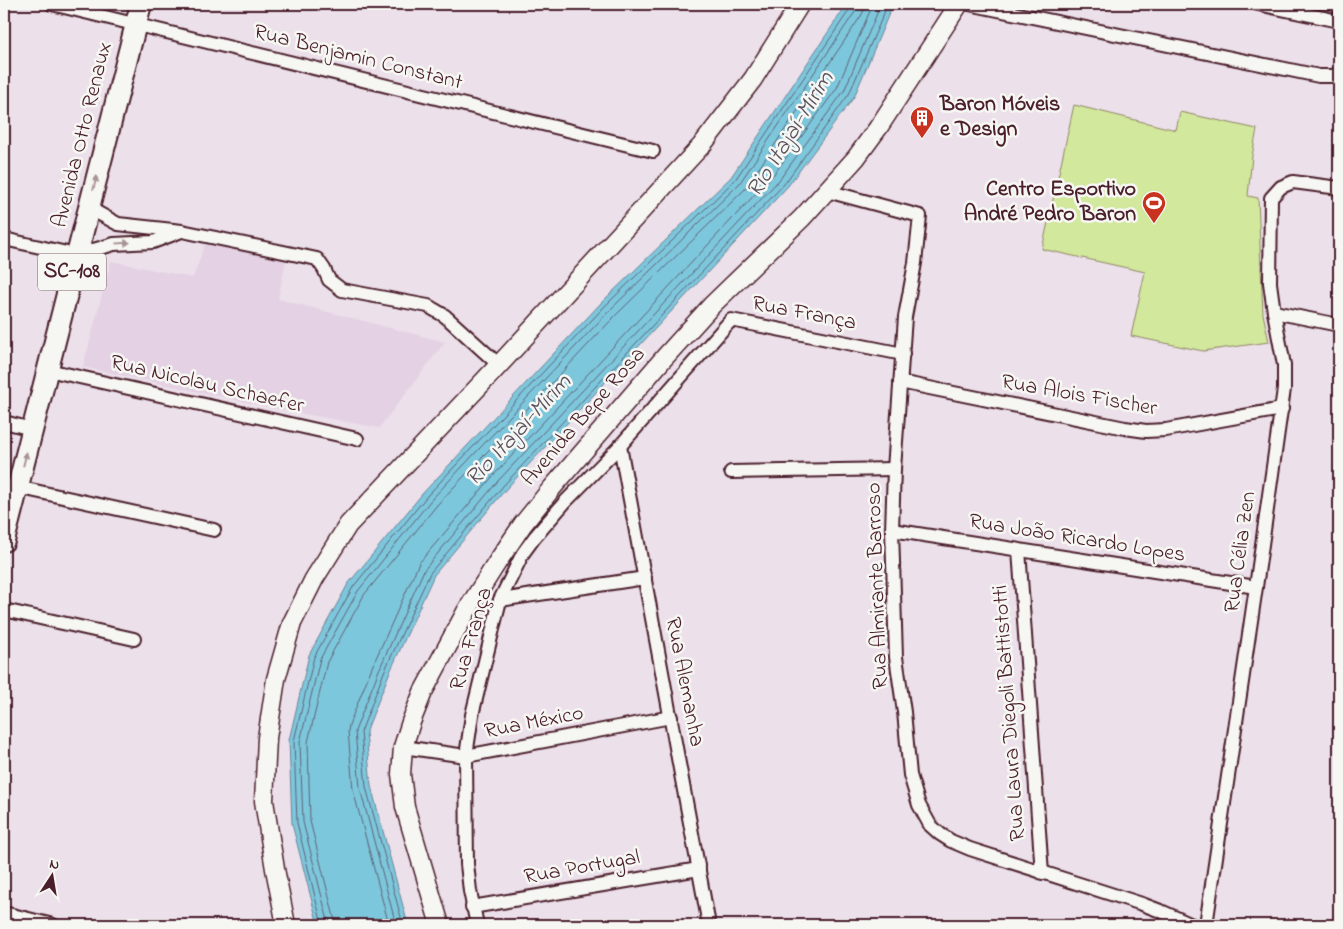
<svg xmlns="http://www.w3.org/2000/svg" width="1343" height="929" font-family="'Indie Flower',sans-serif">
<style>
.built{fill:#e4d1e4}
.green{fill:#d2e89d;stroke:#8e8464}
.water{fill:#7dc7dd;stroke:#698496}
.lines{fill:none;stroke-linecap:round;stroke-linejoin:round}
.shore{stroke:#5e6272;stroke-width:1}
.street-casing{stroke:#4a1f2b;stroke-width:16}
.secondary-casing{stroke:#4a1f2b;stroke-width:21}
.primary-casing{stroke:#4a1f2b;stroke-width:24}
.street{stroke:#f6f6f2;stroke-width:12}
.secondary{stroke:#f6f6f2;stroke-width:18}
.primary{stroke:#f6f6f2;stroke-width:20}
.oneway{fill:#a99598}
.labels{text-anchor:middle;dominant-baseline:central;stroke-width:5;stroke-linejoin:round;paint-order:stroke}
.shield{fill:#f6f6f2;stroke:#7e6067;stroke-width:1}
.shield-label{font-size:21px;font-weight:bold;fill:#4a1f2b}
.street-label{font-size:22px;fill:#4a1f2b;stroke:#f6f6f2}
.poi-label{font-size:22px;font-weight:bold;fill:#4a1f2b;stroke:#f6f6f2;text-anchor:start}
.water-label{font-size:24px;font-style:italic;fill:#595160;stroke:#f6f6f2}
</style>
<rect width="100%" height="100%" fill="#ece0ea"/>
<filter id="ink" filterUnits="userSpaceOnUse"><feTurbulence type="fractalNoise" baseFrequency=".02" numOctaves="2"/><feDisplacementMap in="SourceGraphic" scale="10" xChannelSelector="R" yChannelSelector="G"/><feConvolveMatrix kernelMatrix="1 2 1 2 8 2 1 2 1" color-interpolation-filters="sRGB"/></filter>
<g filter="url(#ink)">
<polygon class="built" points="205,244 286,260 278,299 445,342 379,428 278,409 83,367 111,261 193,278"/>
<polygon class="green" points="1074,105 1176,130 1180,112 1257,129 1252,156 1248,196 1258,198 1263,314 1269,342 1203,351 1131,336 1145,272 1042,249"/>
<polygon class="water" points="847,4 893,4 854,97 788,186 506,489 434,575 389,674 366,732 371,786 408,925 318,925 292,824 289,740 309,655 348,584 423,493 601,303 731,177"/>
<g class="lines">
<g class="shore">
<polyline points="322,925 297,823 294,741 314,657 353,587 427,496 605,306 735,180 850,9 851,4"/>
<polyline points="329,925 303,822 300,742 320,659 358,591 431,500 609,311 739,184 855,12 857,4"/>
<polyline points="336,925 310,821 308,742 327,662 364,595 437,505 615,316 745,189 861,16 864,10 865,4"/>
<polyline points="389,925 353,790 348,731 349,725 372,667 419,563 493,476 774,174 837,88 873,4"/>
<polyline points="396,925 360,788 355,731 379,670 424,570 498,481 780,179 844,91 881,4"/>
<polyline points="403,925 366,787 361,732 384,672 430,573 503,486 785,183 849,94 888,4"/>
</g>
<g class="street-casing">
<g id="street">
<polyline points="52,4 653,151"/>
<polyline points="969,4 1319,76 1332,76 1339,74"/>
<polyline points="1258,4 1334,20 1339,23"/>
<polyline points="827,191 920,216 915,263 905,317 894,469 892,530 896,657 904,712 910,775 919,805 930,825 940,834 951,841 970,849 1142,904 1163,912 1192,925"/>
<polyline points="89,208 118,224 182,231 317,259 324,269 329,280 342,290 428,306 445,316 499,365"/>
<polyline points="4,239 76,255 114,244 153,242 179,232"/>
<polyline points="1274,312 1339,325"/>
<polyline points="48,370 357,439"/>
<polyline points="900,382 1125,428 1146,431 1166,430 1282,409"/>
<polyline points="4,422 32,429"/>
<polyline points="620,446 709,925"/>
<polyline points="731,472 894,469"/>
<polyline points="17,487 214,530"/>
<polyline points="892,530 1256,587"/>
<polyline points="1019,550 1042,873"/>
<polyline points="500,600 645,578"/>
<polyline points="4,610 134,639"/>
<polyline points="403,747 466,756 671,717"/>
<polyline points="472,907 699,869"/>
<polyline points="4,913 53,925"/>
<polyline points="477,925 470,891 467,864 466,756 472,715 500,600 523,553 534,538 565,502 620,446 731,320 903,354"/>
<polyline points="1206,925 1256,587 1284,389 1284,365 1274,312 1270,283 1271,198 1281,187 1293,182 1339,188"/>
</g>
</g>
<g class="secondary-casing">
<g id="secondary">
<polyline points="286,925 275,869 264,801 267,738 276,679 292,623 314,579 348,525 499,365 702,145 753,79 800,4"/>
<polyline points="440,925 405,807 401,774 403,747 411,722 423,692 467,610 498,561 523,524 552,488 664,358 712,305 802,218 856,158 878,128 959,4"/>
</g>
</g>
<g class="primary-casing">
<polyline id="primary" points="4,541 141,4"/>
</g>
<use href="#street" class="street"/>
<use href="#secondary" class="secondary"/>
<use href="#primary" class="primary"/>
</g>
<defs><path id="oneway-solid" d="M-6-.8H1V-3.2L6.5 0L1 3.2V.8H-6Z" transform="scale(1.25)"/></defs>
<g class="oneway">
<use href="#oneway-solid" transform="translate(95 183) rotate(-76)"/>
<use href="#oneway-solid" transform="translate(123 243) rotate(-3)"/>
<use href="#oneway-solid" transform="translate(25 459) rotate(-76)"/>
</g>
</g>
<defs>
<g id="building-pin" transform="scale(1.25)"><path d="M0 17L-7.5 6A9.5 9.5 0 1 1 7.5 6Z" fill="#c8321e" stroke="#f6f6f2"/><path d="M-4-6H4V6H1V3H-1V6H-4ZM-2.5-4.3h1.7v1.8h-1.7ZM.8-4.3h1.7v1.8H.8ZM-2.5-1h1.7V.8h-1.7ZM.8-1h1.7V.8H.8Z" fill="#fff"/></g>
<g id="stadium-pin" transform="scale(1.25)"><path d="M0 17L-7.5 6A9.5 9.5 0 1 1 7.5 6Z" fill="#c8321e" stroke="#f6f6f2"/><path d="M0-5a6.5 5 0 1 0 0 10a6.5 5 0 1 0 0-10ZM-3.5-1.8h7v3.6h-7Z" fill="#fff"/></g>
</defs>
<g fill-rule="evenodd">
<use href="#building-pin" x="922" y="118"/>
<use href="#stadium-pin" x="1154" y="203"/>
</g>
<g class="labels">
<rect class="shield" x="38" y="253.5" width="68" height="37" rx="4"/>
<g class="shield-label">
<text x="72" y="272">SC-108</text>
</g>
<g class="street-label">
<text transform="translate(358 58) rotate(14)">Rua Benjamin Constant</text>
<text transform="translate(83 135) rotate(-76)">Avenida Otto Renaux</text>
<text transform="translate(804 314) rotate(11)">Rua França</text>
<text transform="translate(207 385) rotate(13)">Rua Nicolau Schaefer</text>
<text transform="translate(1079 396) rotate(10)">Rua Alois Fischer</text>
<text transform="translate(584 417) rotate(-49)">Avenida Bepe Rosa</text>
<text transform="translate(1077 539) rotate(9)">Rua João Ricardo Lopes</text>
<text transform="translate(1241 552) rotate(-82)">Rua Célia Zen</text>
<text transform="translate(878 586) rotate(-92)">Rua Almirante Barroso</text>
<text transform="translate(472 639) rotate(-74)">Rua França</text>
<text transform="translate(684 682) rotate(79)">Rua Alemanha</text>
<text transform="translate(1010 713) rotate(-94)">Rua Laura Diegoli Battistotti</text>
<text transform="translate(534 723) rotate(-11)">Rua México</text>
<text transform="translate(582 868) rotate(-10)">Rua Portugal</text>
</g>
<g class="poi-label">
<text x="940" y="105">Baron Móveis<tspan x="940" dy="25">e Design</tspan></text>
<text x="1136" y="190" text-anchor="end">Centro Esportivo<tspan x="1136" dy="25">André Pedro Baron</tspan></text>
</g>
<g class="water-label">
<text transform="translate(791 135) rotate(-58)">Rio Itajaí-Mirim</text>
<text transform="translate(519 431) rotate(-47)">Rio Itajaí-Mirim</text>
</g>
</g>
<rect width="1343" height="929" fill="none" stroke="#f6f6f2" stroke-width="20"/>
<rect x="10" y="10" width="1323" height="909" fill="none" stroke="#4a1f2b" stroke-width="2" filter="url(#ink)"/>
<g transform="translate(52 876) rotate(12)" stroke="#f6f6f2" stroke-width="4" paint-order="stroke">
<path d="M0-4L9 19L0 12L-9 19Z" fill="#4a1f2b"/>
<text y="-8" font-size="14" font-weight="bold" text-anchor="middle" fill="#4a1f2b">N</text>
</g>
</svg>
